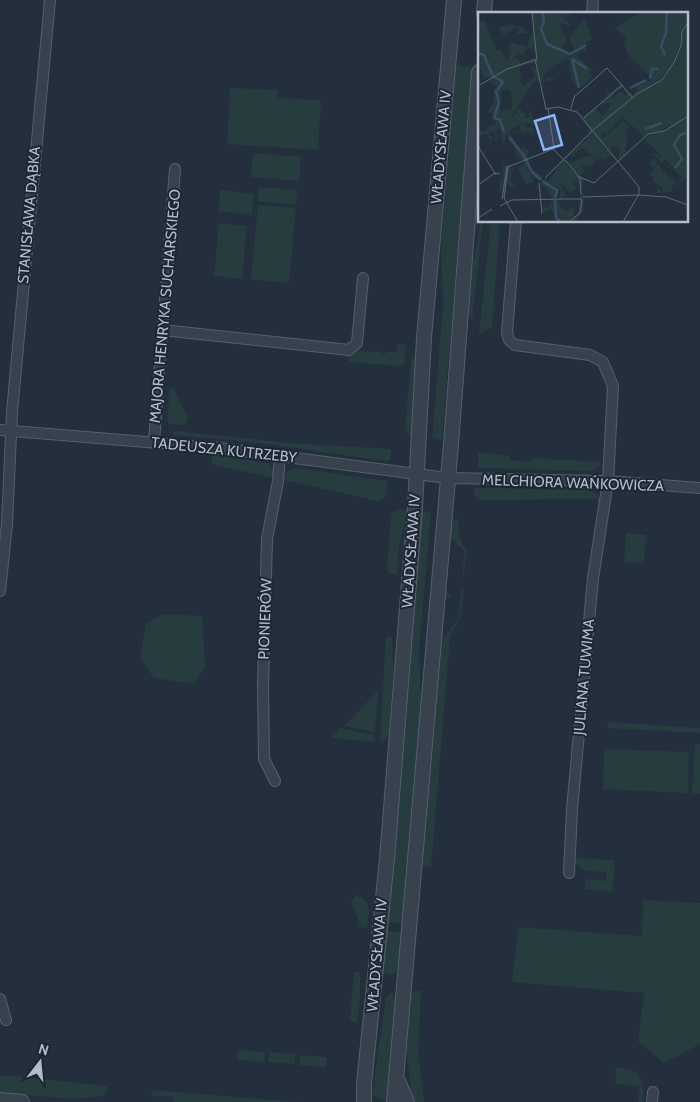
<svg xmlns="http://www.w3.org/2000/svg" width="700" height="1102" font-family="Cabin,sans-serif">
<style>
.green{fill:#263c3f}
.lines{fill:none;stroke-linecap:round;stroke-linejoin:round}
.minor-casing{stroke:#565f6c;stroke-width:12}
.tertiary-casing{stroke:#565f6c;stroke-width:16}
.minor{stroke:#38414e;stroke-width:10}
.tertiary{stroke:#38414e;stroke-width:14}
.labels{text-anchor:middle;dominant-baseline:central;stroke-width:4;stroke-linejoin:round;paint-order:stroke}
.street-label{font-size:15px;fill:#b4bcc9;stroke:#1d2633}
.inset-river{fill:none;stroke:#394c67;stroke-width:2.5}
.inset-road{fill:none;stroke:#5e6776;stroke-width:1}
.view{fill:#8ab4f8;fill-opacity:0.15;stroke:#8ab4f8;stroke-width:2.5}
.inset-edge{fill:none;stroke:#b4bcc9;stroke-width:2.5}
</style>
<rect width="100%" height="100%" fill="#242f3e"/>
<g class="green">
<polygon points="456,65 472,68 442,440 432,439 443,304 441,247"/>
<polygon points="230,88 278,90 278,98 321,100 318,150 227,144"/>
<polygon points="253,153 301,157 299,181 251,177"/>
<polygon points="259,187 297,190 296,205 257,201"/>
<polygon points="220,190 254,194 252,215 218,211"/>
<polygon points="258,205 296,208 289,283 251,279"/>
<path d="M480 221H483L472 321C462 291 478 253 480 221Z"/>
<polygon points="491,221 500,221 492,328 479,334"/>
<polygon points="219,223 247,226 242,279 214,276"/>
<polygon points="397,344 406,345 405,363 401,366 349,362 348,350 381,352 384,355 386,352 396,352"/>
<polygon points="412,354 418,365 412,437 407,434 405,430"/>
<polygon points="169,388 174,389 188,418 185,425 169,424 168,422"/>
<polygon points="175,431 289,443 391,449 390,460 386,461 252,442 173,435"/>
<polygon points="478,452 510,456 510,460 532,462 533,458 601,462 597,468 589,471 478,468"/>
<polygon points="212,455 268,463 273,469 274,478 214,465 211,461"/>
<polygon points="296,468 388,481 385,498 378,501 284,480 288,471"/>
<polygon points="474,488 590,490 596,493 600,499 482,500 474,495"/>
<polygon points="397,509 407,510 398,553 397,574 390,574 387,569 391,515"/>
<polygon points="421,511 431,513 419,651 421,707 403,924 386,922"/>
<polygon points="449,516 458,520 460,539 467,552 462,585 464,551 449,537 445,589 451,595 449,598 446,597 443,590"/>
<polygon points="626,533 646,535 644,563 624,562"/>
<polygon points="461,588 464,588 461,615 450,637 431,867 424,867 421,862 440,643 459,617"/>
<polygon points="163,614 202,616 205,667 194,684 154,678 140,658 146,624"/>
<polygon points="386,637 392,637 393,671 389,736 380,742"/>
<polygon points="378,691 375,732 344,726"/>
<polygon points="608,722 700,728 700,733 607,728"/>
<polygon points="341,728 374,735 374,742 331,738"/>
<polygon points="695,744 700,744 700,794 692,793"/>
<polygon points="604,749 689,752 688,793 603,789"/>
<path d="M576 858 615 860 613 890 612 892 585 889V879L606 881V872C595 871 576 874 576 858Z"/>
<polygon points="356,895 366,901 369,912 367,928 358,927 358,920 351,901"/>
<polygon points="643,900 700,903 700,1044 664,1063 638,1041 644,993 512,982 518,927 642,936"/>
<polygon points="385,931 402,933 398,970 393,974 386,974 383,969"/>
<polygon points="354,972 360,972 360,1000 357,1023 352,1022 350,1019"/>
<path d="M421 990 418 1055 424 1102H415C408 1082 400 1009 413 992Z"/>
<polygon points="391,993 396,998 387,1101 372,1096 386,998"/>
<polygon points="238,1050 265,1052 264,1062 237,1060"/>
<polygon points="269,1052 295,1054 295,1064 268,1062"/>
<polygon points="300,1055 327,1057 326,1067 299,1065"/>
<path d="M616 1068C641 1069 644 1078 643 1102H638L640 1086 615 1084Z"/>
<polygon points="0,1075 108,1086 104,1096 72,1099 0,1093"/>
<polygon points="150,1090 298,1102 174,1102 174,1097 153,1096"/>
</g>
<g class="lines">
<g class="minor-casing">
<g id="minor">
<polyline points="592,14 593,0"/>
<polyline points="516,221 507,332 509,340 515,345 590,355 603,362 613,386 608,481 593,578 572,810 569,873"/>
<polyline points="162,330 349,350 357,343 363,278"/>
<polyline points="0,430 219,448 447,478 608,481 700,488"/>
<polyline points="154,442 175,169"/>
<polyline points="0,591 7,524 12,412 50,0"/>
<polyline points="275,781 264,759 263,685 267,539 278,481 280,455"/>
<polyline points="0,999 6,1020"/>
<polyline points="652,1102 653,1092"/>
</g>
</g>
<g class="tertiary-casing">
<g id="tertiary">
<polyline points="484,14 485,0"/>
<polyline points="398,1081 407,1102"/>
<polyline points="0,1100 22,1102"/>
<polyline points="364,1102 364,1084 387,859 415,507 424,338 454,0"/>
<polyline points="394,1102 451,444 479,72"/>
</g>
</g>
<use href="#minor" class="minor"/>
<use href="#tertiary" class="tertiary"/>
</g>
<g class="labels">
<g class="street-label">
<text transform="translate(441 147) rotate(-85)">WŁADYSŁAWA IV</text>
<text transform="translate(29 215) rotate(-85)">STANISŁAWA DĄBKA</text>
<text transform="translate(165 306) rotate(-85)">MAJORA HENRYKA SUCHARSKIEGO</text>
<text transform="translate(224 450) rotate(6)">TADEUSZA KUTRZEBY</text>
<text transform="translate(573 483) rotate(2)">MELCHIORA WAŃKOWICZA</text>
<text transform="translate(411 551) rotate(-86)">WŁADYSŁAWA IV</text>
<text transform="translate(265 619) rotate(-88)">PIONIERÓW</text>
<text transform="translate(584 677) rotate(-85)">JULIANA TUWIMA</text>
<text transform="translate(377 955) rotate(-85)">WŁADYSŁAWA IV</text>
</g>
</g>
<g transform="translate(478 12)">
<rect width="210" height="210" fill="#242f3e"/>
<path d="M55 0H94L90 5 88 2 84 4 94 14 81 11 89 28 84 34 88 41 97 38 91 26 106 6 114 27 78 53 66 63 67 66 65 63 66 69 69 67 68 64 78 67 66 70 67 83 64 69H56L35 102 32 109 42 95 44 101H48L47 106H51V95L46 93 49 91 59 114 48 111 43 113 48 112 49 118 52 113 57 118 55 124 53 116V124L49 119 45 123 43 118 42 119 34 122 36 118 42 119 41 113 30 119 42 137 45 135 52 139 49 144 54 158 66 165 63 168 59 164 57 167 48 154 56 170 48 172 40 157 47 150 37 141 38 135 33 137 37 133 29 121 25 134 21 115 18 120 21 129 16 130 18 124 14 119 10 123 15 125 14 130 9 133 12 128 8 121 0 125V119H9L10 114 18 111 15 102 10 100 16 89V76L20 77 11 68 18 64 6 66 3 58 0 5 2 10 7 9 19 39 23 38 28 48 31 46 32 30 49 35 46 43 40 45 45 43 42 41 33 48 40 46 42 51 58 45V40L49 34 55 17ZM52 51 59 52V56L53 54 57 64 46 74 41 68 44 66 41 56ZM29 77 33 79 34 96 22 99 23 79ZM163 0H210V10L203 19 202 34 194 52 182 68 159 82 176 74 179 77 177 73 185 68 199 44 204 47 200 44 203 35 205 18 210 12V103L186 118 166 125 145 105 128 122 123 120 124 127 145 110 152 114 147 120 150 127 147 136 150 142 142 148 138 143 141 145 142 136 135 134 131 138 117 121 128 137 124 140 129 137 134 143 123 150 126 146 122 147 123 143 120 149 104 135 96 142 100 146 94 143 88 147 91 152 105 145 113 144 117 147 114 154 106 153 103 156 108 158 101 165 108 168 103 170 106 171 103 176 111 170 102 179 108 185 106 186 105 185H103L106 189 105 200 98 207 100 209 90 210 100 203 103 171 99 173 100 169 95 170 99 176 92 181 84 172 83 177 89 183 82 186V180L85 181 71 170 84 147 100 164 86 146 115 122 104 130 111 123 109 113 95 97 106 104 117 95 124 104 129 100 126 95 129 98 133 94 131 90 125 94 129 87 125 93 122 90 129 84V79L134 81 143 72 145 76 139 78 133 87 143 79 148 83V78L156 83 160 74 152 76 155 73 161 70 163 74 165 68 173 70 174 66 151 44 146 33 148 26 138 17 131 20ZM30 13 43 14 51 21 37 22 42 17 36 16 26 24 21 15ZM108 34V41L104 38 98 44 115 58 111 61 114 65 101 77 93 68 94 60 90 61 94 56 89 54V55L91 57V59L88 55 92 52V47L85 49ZM210 104V165L202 171 191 165 200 172 196 176 199 173 196 171 193 180 178 181 180 176 184 180 186 177 174 168 177 166 172 162 179 156 172 162 178 155 171 154 173 149 169 146 174 149 178 144 173 143 175 141 185 145 166 127ZM179 145 183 151 187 147 204 166 200 170 190 164 182 156V152L179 153 177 147ZM26 149 27 154 33 151 32 156 36 157 39 161 36 158 32 161 35 165 32 167 39 177 32 175 29 169 26 190 24 175 23 181 21 180 23 164 25 169 26 164 23 163 26 162 24 161ZM67 167 79 177 80 186 73 185 68 176 62 173ZM75 188H80L83 196 90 198 96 195V204L89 210H80L73 197 65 201V194L69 196Z" fill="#263c3f" fill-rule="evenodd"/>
<path class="inset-river" d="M65 0 66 9 63 17 69 32 92 42 108 33M0 41 6 43 15 64 25 70 18 80 21 90 16 106 22 108 26 120M187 43 183 34 188 21 189 0M94 47 101 76M94 47 109 57M172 67 174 57H180M152 76 168 68M167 117 184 111M31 125 46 144 54 160 63 168M197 156 204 147 196 133 202 123 208 121M64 169 79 178 77 186M77 188 78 206 83 210"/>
<path class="inset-road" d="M54 0 59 49M57 47 68 97 80 95 99 100 161 175V182L145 210M0 74 29 57 57 48M70 96 76 136M93 97 96 85 129 56 154 85M106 106 144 73M114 119 159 82 184 68 196 50 203 34 204 19 210 11M0 134 18 163M88 149 102 166 103 182M69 164 67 166 114 119M99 164 116 171 170 122 186 119 210 104M61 171 64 202M0 173 17 161 22 162M160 183 188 185 210 193M105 185 160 183M24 187 29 154M84 187H104M22 194 34 188 84 187M0 206 14 197M40 210 26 186 30 155 75 137 88 150M91 210 102 201 104 187"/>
<path class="view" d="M76 103 84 133 66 138 57 109Z"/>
<rect width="210" height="210" class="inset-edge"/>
</g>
<g transform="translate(40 1062) rotate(16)" stroke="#1d2633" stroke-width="4" paint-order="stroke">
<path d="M0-4L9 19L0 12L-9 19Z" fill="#b4bcc9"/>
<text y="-8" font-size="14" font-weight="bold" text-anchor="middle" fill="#b4bcc9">N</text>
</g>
</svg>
